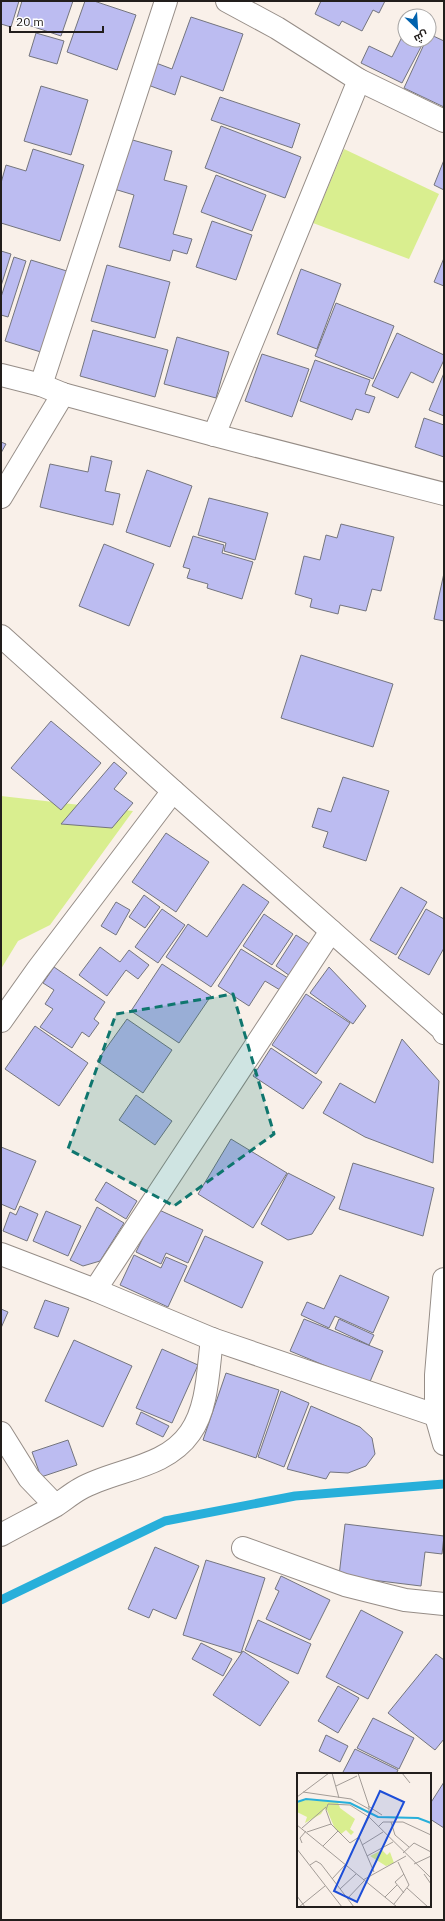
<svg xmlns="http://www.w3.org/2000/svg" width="445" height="1921" font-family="'IBM Plex Sans',Cairo,sans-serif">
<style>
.green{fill:#d9ee8f}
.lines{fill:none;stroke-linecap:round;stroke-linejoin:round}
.stream{stroke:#28afda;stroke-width:9}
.building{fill:#bcbcf1;stroke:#74757e}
.street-casing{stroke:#968d87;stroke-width:24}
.street{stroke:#fff;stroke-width:22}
.marked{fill:#0f766e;fill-opacity:0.2;stroke:#0f766e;stroke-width:3;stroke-dasharray:8 5;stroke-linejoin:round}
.inset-river{fill:none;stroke:#28afda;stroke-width:2}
.inset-road{fill:none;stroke:#a39c97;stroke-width:1}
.view{fill:#1d4ed8;fill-opacity:0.15;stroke:#1d4ed8;stroke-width:2}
.inset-edge{fill:none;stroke:#221e1c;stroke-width:2}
</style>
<rect width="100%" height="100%" fill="#f9f0e9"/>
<g class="green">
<polygon points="344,149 439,194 409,259 313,223"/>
<polygon points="1,796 133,811 50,925 18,941 1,969"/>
</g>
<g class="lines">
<polyline class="stream" points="1,1600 165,1521 295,1496 444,1484"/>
</g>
<g class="building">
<polygon points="1,1 19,1 11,27 1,24"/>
<polygon points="22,1 73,1 61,36 16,21"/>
<polygon points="85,1 94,1 136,15 117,70 67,52"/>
<polygon points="321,1 385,1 379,13 373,10 362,31 342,21 339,26 315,14"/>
<polygon points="191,17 243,34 223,91 181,76 175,95 148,85 156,63 172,69"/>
<polygon points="36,33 64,41 57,64 29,56"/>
<polygon points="429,34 444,41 444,107 404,88 426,40 429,40"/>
<polygon points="403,35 405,36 405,40 413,40 422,45 402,83 361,63 369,46 392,57"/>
<polygon points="41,86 88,100 71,155 24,141"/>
<polygon points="220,97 300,124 292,148 211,120"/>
<polygon points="221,126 301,157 285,198 205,168"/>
<polygon points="129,139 172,151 164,180 187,186 173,234 192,239 187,254 173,250 170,261 119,247 134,195 114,189"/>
<polygon points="33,149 84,165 60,241 1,223 1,183 6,165 26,171"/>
<polygon points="444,160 444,190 434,185"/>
<polygon points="216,175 266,195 252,231 201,212"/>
<polygon points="212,221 252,235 236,280 196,267"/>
<polygon points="1,251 11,254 1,286"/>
<polygon points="14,257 26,261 8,317 1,315 1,297"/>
<polygon points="444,258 444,286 434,282"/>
<polygon points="31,260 70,272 44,353 5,341"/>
<polygon points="107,265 170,282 155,338 91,321"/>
<polygon points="301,269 341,284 317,349 277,334"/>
<polygon points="336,303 394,326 373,379 315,356"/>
<polygon points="93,330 168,350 155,397 80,376"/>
<polygon points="397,333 444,355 444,360 433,383 411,372 398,398 372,386"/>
<polygon points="177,337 229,352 216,398 164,384"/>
<polygon points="262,354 309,369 292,417 245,401"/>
<polygon points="315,360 370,380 365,394 375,397 369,413 356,409 352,420 300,401"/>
<polygon points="444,373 444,416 429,410"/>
<polygon points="424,418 444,425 444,457 415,447"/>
<polygon points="1,442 6,444 1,453"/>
<polygon points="91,456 112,461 105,491 120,494 113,525 40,507 50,464 88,472"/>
<polygon points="147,470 192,486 170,547 126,532"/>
<polygon points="209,498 268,513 255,560 224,551 226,543 198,535"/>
<polygon points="341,524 394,537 381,591 372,589 366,611 340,605 338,614 310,607 312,599 295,594 304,556 320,560 326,535 337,538"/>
<polygon points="193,536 224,545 222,553 253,562 242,599 207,588 208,584 187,578 190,569 183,567"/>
<polygon points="104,544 154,564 129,626 79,606"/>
<polygon points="444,573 444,621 434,619"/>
<polygon points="301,655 393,684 373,747 281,718"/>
<polygon points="51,721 101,763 61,810 11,768"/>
<polygon points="114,762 127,773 114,789 133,803 112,828 61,824"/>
<polygon points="343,777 389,791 366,861 323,847 328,832 312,827 318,808 331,812"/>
<polygon points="166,833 209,862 176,912 132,882"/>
<polygon points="243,884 269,902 211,987 166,957 188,924 207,937"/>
<polygon points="401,887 427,902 396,955 370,940"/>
<polygon points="144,895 160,907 145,928 129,917"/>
<polygon points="116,902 130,910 116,935 101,926"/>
<polygon points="162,909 185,925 158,963 135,947"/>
<polygon points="426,909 444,919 444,948 429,975 398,958"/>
<polygon points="264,914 293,934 272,965 243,946"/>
<polygon points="296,935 311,945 290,976 276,966"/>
<polygon points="100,947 120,962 129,950 149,965 138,979 126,970 107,996 79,975"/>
<polygon points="241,949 288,978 280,990 265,981 249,1006 218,986"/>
<polygon points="162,964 211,996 179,1043 131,1011"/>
<polygon points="54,967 105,1002 94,1019 99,1023 89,1037 82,1032 72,1048 40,1027 53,1009 45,1004 54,990 43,983"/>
<polygon points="329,967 366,1006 353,1024 310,993"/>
<polygon points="306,994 350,1023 316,1074 272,1045"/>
<polygon points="127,1019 172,1050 143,1093 97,1061"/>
<polygon points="35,1026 88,1063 59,1106 5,1069"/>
<polygon points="402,1039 439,1081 433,1163 365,1137 323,1113 340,1083 375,1103"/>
<polygon points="271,1048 322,1082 303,1109 253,1076"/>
<polygon points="136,1095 172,1121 155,1145 119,1120"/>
<polygon points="231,1139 287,1173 253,1228 198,1194"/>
<polygon points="1,1147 36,1161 15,1210 1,1204"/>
<polygon points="353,1163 434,1188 423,1236 339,1209"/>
<polygon points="288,1173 335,1197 312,1234 288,1240 261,1224"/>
<polygon points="106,1182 137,1201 126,1219 95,1200"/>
<polygon points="20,1206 38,1214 27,1241 3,1231 10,1212 16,1215"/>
<polygon points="97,1207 124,1223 100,1261 83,1266 70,1260"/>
<polygon points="157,1209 203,1230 188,1263 166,1253 161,1264 136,1252"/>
<polygon points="46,1211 81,1226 68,1256 33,1241"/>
<polygon points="205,1236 263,1262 242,1308 184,1281"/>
<polygon points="134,1255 161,1268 166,1257 187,1266 168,1307 120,1285"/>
<polygon points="340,1275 389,1297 373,1333 335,1316 329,1328 301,1315 307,1302 324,1309"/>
<polygon points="45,1300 69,1308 58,1337 34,1328"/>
<polygon points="1,1309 8,1312 1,1328"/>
<polygon points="304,1319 383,1351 369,1384 290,1351"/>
<polygon points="339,1319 374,1335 369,1345 335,1329"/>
<polygon points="74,1340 132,1366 103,1427 45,1401"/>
<polygon points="162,1349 198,1365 172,1423 136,1408"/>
<polygon points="226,1373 279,1390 256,1458 203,1440"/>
<polygon points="281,1391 309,1403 284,1467 258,1457"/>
<polygon points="311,1406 360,1427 372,1438 375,1454 366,1466 348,1473 330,1472 326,1479 287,1469"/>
<polygon points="141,1412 169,1426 163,1437 136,1424"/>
<polygon points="68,1440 77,1465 41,1477 32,1452"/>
<polygon points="345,1524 444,1536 442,1554 425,1552 421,1586 339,1576"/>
<polygon points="155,1547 199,1566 176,1619 153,1609 149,1618 128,1609"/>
<polygon points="206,1560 265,1578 241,1653 183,1635"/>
<polygon points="281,1576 330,1600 310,1640 266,1619 279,1591 275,1589"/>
<polygon points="361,1610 403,1632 368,1699 326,1677"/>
<polygon points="258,1620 311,1644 298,1674 245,1650"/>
<polygon points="201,1643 232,1659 223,1676 192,1659"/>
<polygon points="243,1651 289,1682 260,1726 213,1695"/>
<polygon points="436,1654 444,1660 444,1739 435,1750 388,1713"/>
<polygon points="338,1686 359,1698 338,1733 318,1721"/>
<polygon points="373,1718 414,1738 399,1769 357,1748"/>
<polygon points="326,1735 348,1746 340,1762 319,1751"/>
<polygon points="355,1749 398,1770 396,1774 342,1774"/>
<polygon points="444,1782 444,1828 430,1819 430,1804"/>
</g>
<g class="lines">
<g class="street-casing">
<g id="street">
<polyline points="227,1 277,28 359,80 444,121"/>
<polyline points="1,375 41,385 63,394 214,435 444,494"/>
<polyline points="41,385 166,1"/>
<polyline points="214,435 359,80"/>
<polyline points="1,497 63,394"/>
<polyline points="1,636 173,791 442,1029 444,1033"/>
<polyline points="1,1021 38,969 173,791"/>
<polyline points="1,1254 95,1290 212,1339 444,1418"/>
<polyline points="444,1279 436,1375 436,1416 444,1444"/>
<polyline points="95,1290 331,931"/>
<polyline points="1,1433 29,1478 55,1505"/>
<path d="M1 1535C19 1525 37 1516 55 1506 63 1501 71 1494 80 1489 115 1469 165 1469 190 1433 208 1408 208 1369 212 1339"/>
<polyline points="243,1548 345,1585 405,1600 444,1604"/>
</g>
</g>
<use href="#street" class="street"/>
</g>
<path class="marked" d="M233 994 274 1134 174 1206 68 1149 116 1014Z"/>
<g transform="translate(297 1773)">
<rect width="134" height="134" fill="#f9f0e9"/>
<path d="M10 27 41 29 43 35 58 46 53 56 57 59 54 62 49 57 44 61 38 56 30 37 27 36 24 41 8 50 10 44 0 39V32L3 28ZM85 77 90 82 93 79 97 90 89 93 73 83Z" fill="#d9ee8f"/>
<path class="inset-river" d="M0 29 9 26 53 30 81 44 121 45 134 50"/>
<path class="inset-road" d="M35 0 42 25M61 0 72 33V44L62 64 77 99M105 0 113 10M39 13 60 3M6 19 54 26 72 36M0 24 32 0M71 33 85 42M94 49 98 62 112 74M34 51 53 70 62 64M0 52 100 134M81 54 86 49H106L134 62M5 55 29 34M10 59 34 51 29 37 31 31 53 32 72 44 134 105M5 70 3 65 9 58M65 72 86 59M26 73 41 58M0 76 45 134M106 80 117 70 134 79M70 83 96 69M117 91 134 83M13 92 19 88 24 91 57 134M107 101 98 109 107 120M127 101 134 111M35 106 48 92M66 107 109 83M110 115 131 134M43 116 59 101M0 123 8 134M88 124 100 112M50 126 67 108M97 131 112 112 101 89M2 134 28 113"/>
<path class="view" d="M83 18 107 29 60 129 37 118Z"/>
<rect width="134" height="134" class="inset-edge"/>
</g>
<rect width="445" height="1921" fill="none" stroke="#221e1c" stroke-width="4"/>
<g transform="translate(417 28) rotate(155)"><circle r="19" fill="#ffffff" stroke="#a7a5a4"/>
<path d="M0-3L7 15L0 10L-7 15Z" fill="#0062ae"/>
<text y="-6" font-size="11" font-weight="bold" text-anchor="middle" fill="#221e1c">ش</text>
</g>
<path d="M10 26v6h93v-6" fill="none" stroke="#221e1c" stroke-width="2"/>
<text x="16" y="26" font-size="12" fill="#221e1c" stroke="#ffffff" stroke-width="3" paint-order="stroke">20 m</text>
</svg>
